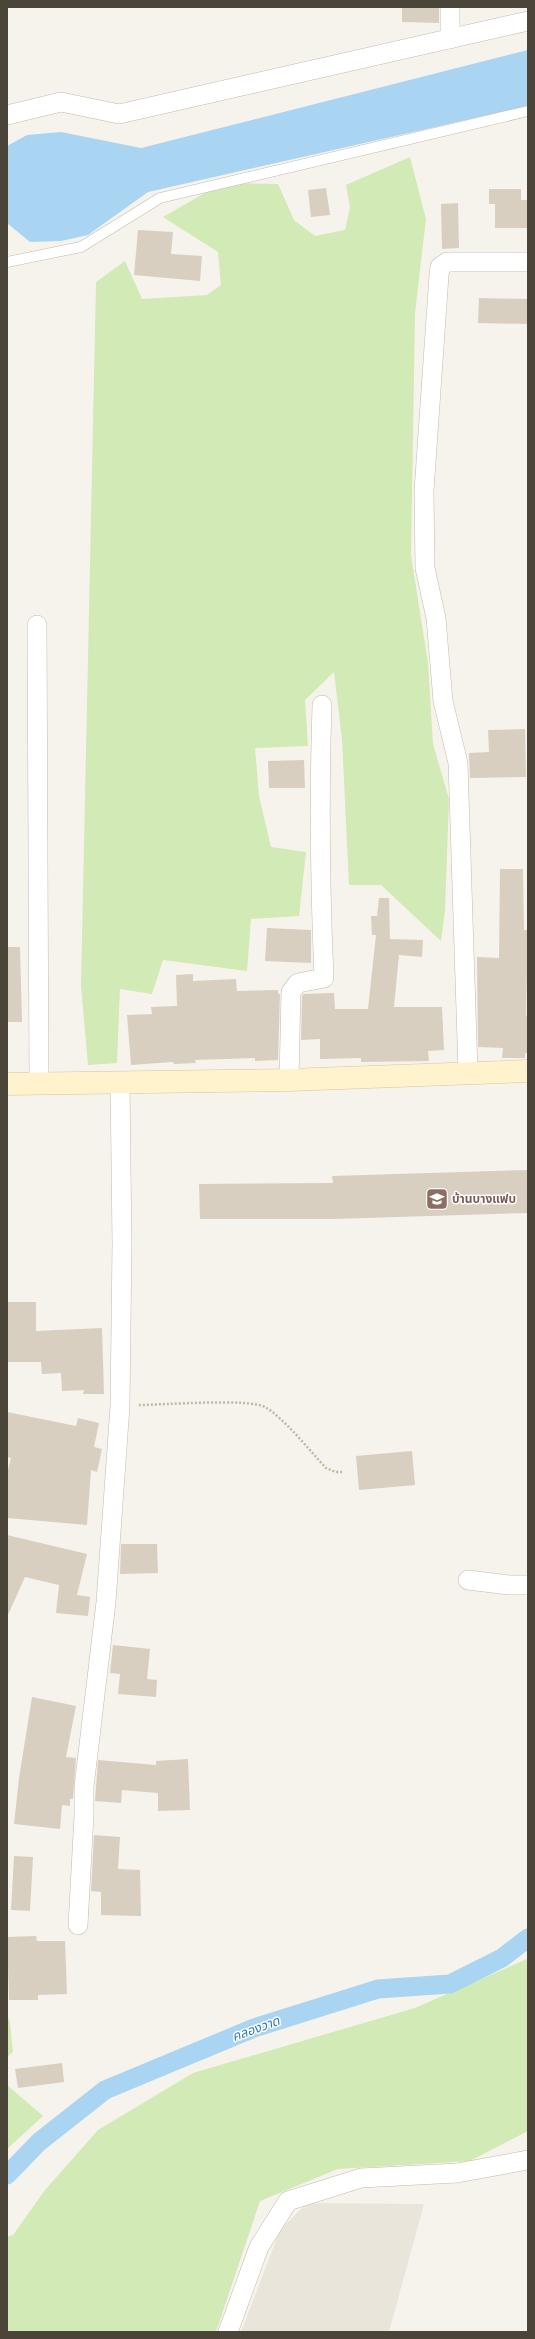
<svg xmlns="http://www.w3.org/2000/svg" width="535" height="2339" font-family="'Varela Round','Noto Sans Thai',sans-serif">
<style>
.residential{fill:#eae5da}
.green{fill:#d2eab5}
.water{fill:#a9d4f2}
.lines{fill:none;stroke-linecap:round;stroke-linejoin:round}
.canal{stroke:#a9d4f2;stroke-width:19}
.building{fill:#d8cfc1}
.lane-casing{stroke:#c2bbae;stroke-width:11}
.street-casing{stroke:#c2bbae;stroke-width:20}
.secondary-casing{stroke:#d6c79b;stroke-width:23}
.path{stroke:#c4b79f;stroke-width:2.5;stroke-dasharray:2 2;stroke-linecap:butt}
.lane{stroke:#fff;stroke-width:10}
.street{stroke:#fff;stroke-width:19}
.secondary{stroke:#fff3cd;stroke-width:22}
.labels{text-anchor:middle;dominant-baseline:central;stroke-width:3;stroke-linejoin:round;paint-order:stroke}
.education-label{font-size:12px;font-weight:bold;fill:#785e54;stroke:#fff;text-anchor:start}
.water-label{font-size:13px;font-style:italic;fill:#2e7ab2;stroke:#fff}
</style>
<rect width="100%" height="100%" fill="#f6f3ec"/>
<polygon class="residential" points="307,2203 424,2204 389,2332 241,2332 280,2230"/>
<g class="green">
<polygon points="410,157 426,219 415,313 411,555 428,663 433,744 449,799 445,911 441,941 381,885 349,885 342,739 334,672 305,700 308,746 255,748 259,796 271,847 306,852 299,916 251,919 247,971 163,960 152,994 120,989 117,1063 88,1065 81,986 96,282 125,261 142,299 207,295 221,285 218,252 163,217 222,183 278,184 294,220 315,236 345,230 350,208 346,185"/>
<polygon points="527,1959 528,2131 470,2161 338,2169 260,2201 216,2332 7,2332 7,2237 13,2235 45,2190 98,2130 193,2073 415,2008"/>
<polygon points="7,2014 10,2023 13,2052 7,2057"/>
<polygon points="7,2085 43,2116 7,2149"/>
</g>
<polygon class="water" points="528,50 528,106 148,192 88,235 61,241 30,242 7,223 7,146 27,135 61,132 141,148"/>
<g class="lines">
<polyline class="canal" points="7,2175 39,2142 105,2090 254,2028 378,1989 450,1984 502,1958 528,1938"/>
</g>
<g class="building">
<polygon points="402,7 439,7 439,23 402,22"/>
<polygon points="326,188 330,215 311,217 308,190"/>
<polygon points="489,189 521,189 521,200 528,200 528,228 495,228 495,204 489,204"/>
<polygon points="458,203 459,248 442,249 441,204"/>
<polygon points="138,230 173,232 171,254 202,256 200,281 134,275"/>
<polygon points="479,298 528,299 528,324 478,323"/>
<polygon points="525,729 526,777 470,778 469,753 489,752 488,730"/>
<polygon points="304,760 305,788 269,788 268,761"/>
<polygon points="500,869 523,869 524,930 528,930 526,1016 528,1016 528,1053 525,1053 525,1058 502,1058 503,1048 478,1047 477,957 499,958"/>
<polygon points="379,898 389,898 390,939 423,940 422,957 399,955 394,1007 442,1007 444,1050 428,1051 429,1061 361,1062 361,1058 320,1059 320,1039 301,1040 302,996 304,994 334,993 335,1009 368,1009 376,935 372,935 371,916 377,916"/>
<polygon points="267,928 311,930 311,963 265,961"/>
<polygon points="7,947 20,947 22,1022 7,1022"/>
<polygon points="193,974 193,981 236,979 237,991 278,990 278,994 280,994 278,1060 255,1061 255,1058 195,1060 196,1063 174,1064 173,1062 131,1065 127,1015 152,1014 151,1007 177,1006 176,975"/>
<polygon points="528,1170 528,1213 334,1219 200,1219 199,1184 333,1183 332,1176"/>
<polygon points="7,1302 36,1302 36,1331 102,1328 104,1394 83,1394 84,1390 62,1391 61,1373 42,1374 41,1362 7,1362"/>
<polygon points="7,1412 76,1426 78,1418 99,1423 94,1447 102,1449 97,1472 91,1470 87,1525 7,1518 7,1474 11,1458 7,1457"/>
<polygon points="412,1451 415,1485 359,1490 356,1456"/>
<polygon points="7,1535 87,1554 77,1595 90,1597 88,1616 56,1613 59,1585 25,1577 7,1617"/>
<polygon points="121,1544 157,1544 158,1573 120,1574"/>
<polygon points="113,1645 150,1649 147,1679 157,1680 156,1697 118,1694 120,1674 110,1673"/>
<polygon points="32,1697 76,1706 66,1757 76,1758 73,1799 70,1799 70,1806 62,1805 60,1829 14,1824 19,1778"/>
<polygon points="188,1759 190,1810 158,1811 158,1793 122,1790 121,1803 95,1801 98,1760 156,1765 156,1761"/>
<polygon points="94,1835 120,1837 118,1869 140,1870 141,1916 101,1915 101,1892 91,1891"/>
<polygon points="14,1856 33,1857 30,1911 11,1910"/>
<polygon points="36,1936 37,1941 65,1941 67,1994 38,1995 38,2000 9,2000 7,1937"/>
<polygon points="62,2063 64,2082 18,2088 15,2069"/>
</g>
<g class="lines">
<g class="lane-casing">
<polyline id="lane" points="7,262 81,247 160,198 528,111"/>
</g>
<g class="street-casing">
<g id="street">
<polyline points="450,39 450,7"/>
<polyline points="7,115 61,102 119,114 528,21"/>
<polyline points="37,625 39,1084"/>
<polyline points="468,1072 458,763 443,701 436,618 425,568 424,491 439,275 440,267 447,262 528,262"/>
<path d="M289 1080 291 992 298 983 324 978C320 887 319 797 322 705"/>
<polyline points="468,1580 509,1585 528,1585"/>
<polyline points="78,1925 84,1815 84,1787 106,1602 120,1406 122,1244 120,1083"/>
<polyline points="228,2332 259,2247 288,2201 361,2178 457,2173 528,2160"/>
</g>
</g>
<g class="secondary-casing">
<polyline id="secondary" points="7,1084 289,1080 528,1071"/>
</g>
<path class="path" d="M139 1405C162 1405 249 1398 265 1407 284 1418 310 1451 326 1468L336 1472H344"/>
<use href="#lane" class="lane"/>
<use href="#street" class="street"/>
<use href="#secondary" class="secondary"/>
</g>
<defs>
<g id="school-square" transform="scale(1.15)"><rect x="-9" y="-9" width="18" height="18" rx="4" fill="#8d6e63" stroke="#fff"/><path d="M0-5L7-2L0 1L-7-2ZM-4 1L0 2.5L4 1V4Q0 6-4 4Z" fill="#fff"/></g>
</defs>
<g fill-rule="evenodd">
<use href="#school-square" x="437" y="1199"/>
</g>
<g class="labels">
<g class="education-label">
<text x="452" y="1199">บ้านบางแฟบ</text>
</g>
<g class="water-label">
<text transform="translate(256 2029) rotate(-20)">คลองวาด</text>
</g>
</g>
<rect width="535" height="2339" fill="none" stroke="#4b4439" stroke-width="16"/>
</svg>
